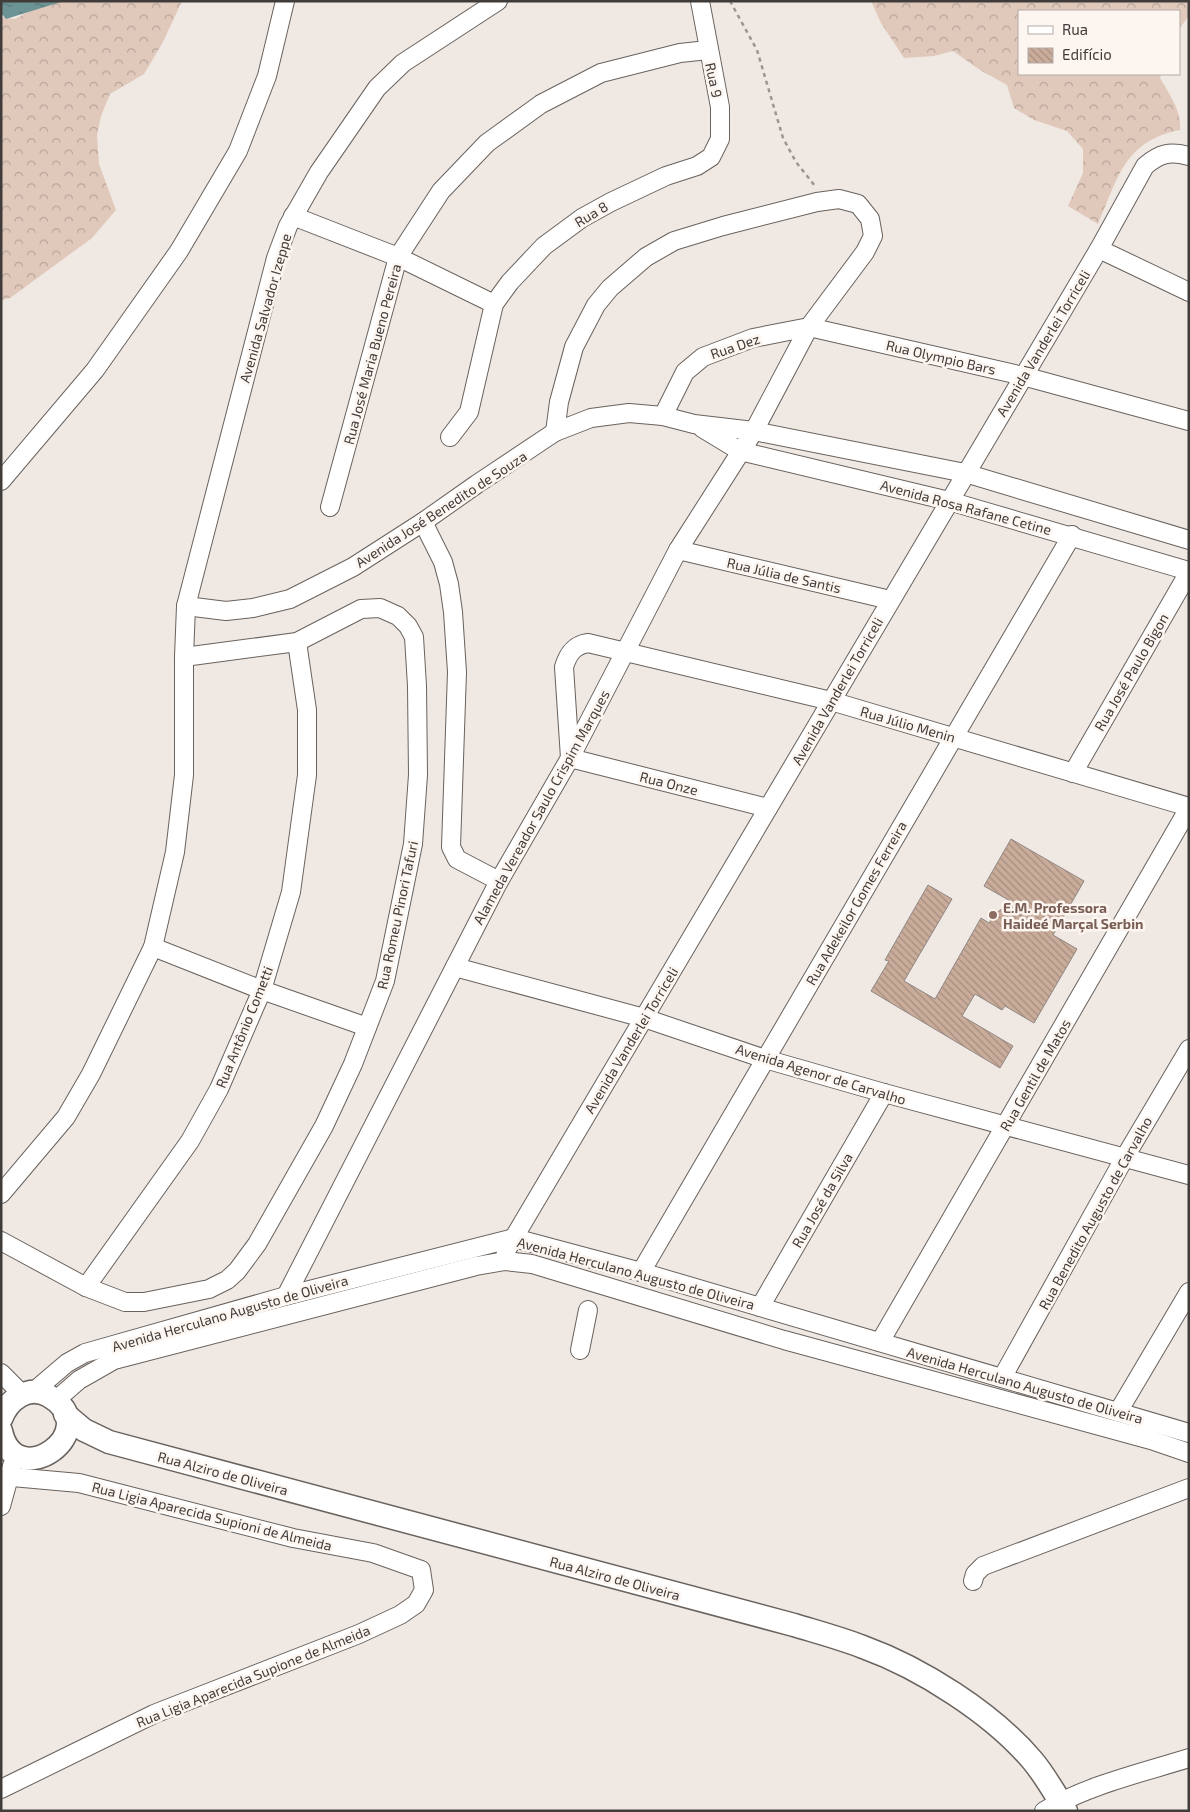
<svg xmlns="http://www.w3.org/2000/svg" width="1190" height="1812" font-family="'Exo 2',sans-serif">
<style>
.forest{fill:url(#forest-crowns)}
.water{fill:url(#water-ripples)}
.building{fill:url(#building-back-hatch);stroke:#8f8783}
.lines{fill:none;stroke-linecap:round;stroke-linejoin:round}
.minor-casing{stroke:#69625d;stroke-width:20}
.major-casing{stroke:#69625d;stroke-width:25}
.path{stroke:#9c9693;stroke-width:2.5;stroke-dasharray:4 4;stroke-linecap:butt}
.minor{stroke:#fff;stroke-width:18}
.major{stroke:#fff;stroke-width:22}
.education-dot{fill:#8d6e63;stroke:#fdf5f0;stroke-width:2}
.labels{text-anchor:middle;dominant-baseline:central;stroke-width:5;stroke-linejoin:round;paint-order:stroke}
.street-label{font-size:14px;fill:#3f3c3a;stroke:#fdf5f0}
.education-label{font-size:14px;font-weight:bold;fill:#785e54;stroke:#fdf5f0;text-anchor:start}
</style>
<defs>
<pattern id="forest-crowns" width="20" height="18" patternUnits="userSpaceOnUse" patternTransform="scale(1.25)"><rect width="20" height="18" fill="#e0c9bb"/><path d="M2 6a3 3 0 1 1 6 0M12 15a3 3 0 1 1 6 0" fill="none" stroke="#b7a499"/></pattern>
<pattern id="water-ripples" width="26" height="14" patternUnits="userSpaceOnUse" patternTransform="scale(1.25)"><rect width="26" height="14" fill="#6d9494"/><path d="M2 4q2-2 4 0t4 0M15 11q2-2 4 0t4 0" fill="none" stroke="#5b7a7a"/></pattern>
<pattern id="building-back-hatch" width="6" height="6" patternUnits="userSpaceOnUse" patternTransform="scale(1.25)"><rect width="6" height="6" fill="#caac9a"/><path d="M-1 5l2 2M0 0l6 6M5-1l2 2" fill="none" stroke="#a58d7f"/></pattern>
</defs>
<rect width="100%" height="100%" fill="#f0e8e3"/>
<g class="forest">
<polygon points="48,1 182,1 163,42 144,74 110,94 101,116 97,135 99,164 116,210 92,238 10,298 1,300 1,17 15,19"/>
<path d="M871 1H1189V16L1179 29V11H1019V74H1161L1160 78C1169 94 1182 111 1180 130 1124 141 1118 178 1098 224L1068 206 1083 173V149L1067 131 1034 120 1014 108 1007 85 980 70 953 51 934 56 904 58 881 23Z"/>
</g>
<polygon class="water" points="1,1 64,1 6,19 1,13"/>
<polygon class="building" points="1011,839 1084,881 1053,935 1077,949 1034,1023 1005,1006 1002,1010 975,994 962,1016 1013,1046 1000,1068 871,991 889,961 885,960 928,885 952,899 904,981 935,999 981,918 989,923 996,913 1012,902 984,886"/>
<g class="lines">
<g class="minor-casing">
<g id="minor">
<polyline points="293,216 398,257 494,304"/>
<polyline points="1099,249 1189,292"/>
<polyline points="663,416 685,372 703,357 753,338 809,327 1023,376 1189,421"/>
<polyline points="702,428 740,451 949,501 1189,571"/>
<polyline points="450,437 469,412 494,304 510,282 544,246 582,218 611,202 666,176 697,166 711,157 720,139 720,107 700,1"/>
<polyline points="1,481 95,370 179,251 238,151 267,76 285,1"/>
<polyline points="330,507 398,257 441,191 487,143 541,104 601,73 680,53 708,50"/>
<polyline points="423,522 443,562 449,584 453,612 457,672 451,847 457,859 499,881"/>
<polyline points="678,550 890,600"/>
<polyline points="186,606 226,611 253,608 290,599 353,567 423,522 477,484 555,432 591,418 629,413 663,416 694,424 754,431 965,473 1189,540"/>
<polyline points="1073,773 1189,572"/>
<path d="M768 808 570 758 564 667C568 654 574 645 588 643L831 701 1189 807"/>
<polyline points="153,947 262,990 367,1027"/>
<polyline points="455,967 644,1018 765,1059 884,1093 1189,1175"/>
<polyline points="1,1194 66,1117 91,1074 153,947 175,852 184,775 184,657 186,606 276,258 288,226 319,172 377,88 403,63 498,1"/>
<polyline points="1,1241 86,1287 125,1302 144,1302 209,1289 227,1280 237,1271 257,1244 324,1126 353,1064 385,981 413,844 418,775 417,686 414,637 408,626 398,616 380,608 361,609 297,642 184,657"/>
<path d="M505 1261 506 1251 1099 249 1145 166C1160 153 1170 151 1189 156"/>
<polyline points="641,1272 1072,535"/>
<polyline points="86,1287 190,1141 219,1089 262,990 291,892 307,775 307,710 297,642"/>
<polyline points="286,1296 499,881 570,758 678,550 754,431 809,327 865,252 873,236 870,219 858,204 839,199 817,202 723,226 674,241 646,257 610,288 596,305 574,347 559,402 555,432"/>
<polyline points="760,1307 884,1093"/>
<polyline points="880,1342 1189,808"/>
<polyline points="580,1350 588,1310"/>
<polyline points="1,1373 22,1394"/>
<polyline points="1002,1378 1125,1157 1189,1049"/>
<polyline points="33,1392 67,1363 85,1353 286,1296 514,1238 641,1272 1189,1433"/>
<polyline points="56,1400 79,1380 114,1360 476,1266 505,1261 532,1264 784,1340 1151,1440 1189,1453"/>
<polyline points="1118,1412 1189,1292"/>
<polyline points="1,1476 79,1483 293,1538 373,1553 421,1570 424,1590 416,1604 400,1615 359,1634 154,1714 1,1789"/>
<polyline points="1,1506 12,1466"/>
<polyline points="973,1581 975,1574 983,1566 1189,1488"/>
<path d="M1044 1811C1088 1785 1141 1773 1189 1758"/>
</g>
</g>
<g class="major-casing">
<g id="major">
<path d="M65 1414 84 1430 109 1442 794 1625C817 1632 840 1638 863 1647 921 1668 992 1713 1032 1760 1045 1775 1055 1794 1066 1811"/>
<path d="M1 1419C8 1400 28 1384 49 1396 107 1430 15 1496 1 1431"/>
</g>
</g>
<polyline class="path" points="730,1 757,50 783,138 796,162 815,186"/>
<use href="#minor" class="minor"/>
<use href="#major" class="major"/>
</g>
<circle class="education-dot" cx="993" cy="915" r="5"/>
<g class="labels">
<g class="street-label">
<text transform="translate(714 80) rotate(78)">Rua 9</text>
<text transform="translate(591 214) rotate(-31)">Rua 8</text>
<text transform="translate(265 308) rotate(-74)">Avenida Salvador Izeppe</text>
<text transform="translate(1043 343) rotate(-59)">Avenida Vanderlei Torriceli</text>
<text transform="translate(735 346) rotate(-19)">Rua Dez</text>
<text transform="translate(372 354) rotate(-75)">Rua José Maria Bueno Pereira</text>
<text transform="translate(941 357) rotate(13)">Rua Olympio Bars</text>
<text transform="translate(966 507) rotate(15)">Avenida Rosa Rafane Cetine</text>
<text transform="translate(441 509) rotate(-33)">Avenida José Benedito de Souza</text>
<text transform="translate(784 575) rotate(13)">Rua Júlia de Santis</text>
<text transform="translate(1131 672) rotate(-60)">Rua José Paulo Bigon</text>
<text transform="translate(837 691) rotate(-60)">Avenida Vanderlei Torriceli</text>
<text transform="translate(908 724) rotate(16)">Rua Júlio Menin</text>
<text transform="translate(669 783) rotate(14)">Rua Onze</text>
<text transform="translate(541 807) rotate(-61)">Alameda Vereador Saulo Crispim Marques</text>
<text transform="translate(856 903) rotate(-60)">Rua Adekeilor Gomes Ferreira</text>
<text transform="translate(397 915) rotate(-78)">Rua Romeu Pinori Tafuri</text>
<text transform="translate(244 1027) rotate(-68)">Rua Antônio Cometti</text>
<text transform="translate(631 1040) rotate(-59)">Avenida Vanderlei Torriceli</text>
<text transform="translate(821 1074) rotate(17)">Avenida Agenor de Carvalho</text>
<text transform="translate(1035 1075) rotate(-60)">Rua Gentil de Matos</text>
<text transform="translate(822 1200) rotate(-60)">Rua José da Silva</text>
<text transform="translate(1095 1213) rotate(-61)">Rua Benedito Augusto de Carvalho</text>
<text transform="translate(636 1273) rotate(15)">Avenida Herculano Augusto de Oliveira</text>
<text transform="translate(230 1313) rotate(-16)">Avenida Herculano Augusto de Oliveira</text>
<text transform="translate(1025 1385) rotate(16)">Avenida Herculano Augusto de Oliveira</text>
<text transform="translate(223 1473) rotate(15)">Rua Alziro de Oliveira</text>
<text transform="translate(212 1516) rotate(14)">Rua Ligia Aparecida Supioni de Almeida</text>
<text transform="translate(615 1578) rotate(15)">Rua Alziro de Oliveira</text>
<text transform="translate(253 1676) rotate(-22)">Rua Ligia Aparecida Supione de Almeida</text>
</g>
<g class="education-label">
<text x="1003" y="907">E.M. Professora<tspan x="1003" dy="16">Haideé Marçal Serbin</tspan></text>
</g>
</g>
<rect width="1190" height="1812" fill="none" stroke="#3f3c3a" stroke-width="5"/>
<rect x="1018" y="10" width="162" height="65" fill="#fdf5f0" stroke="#b1aba7"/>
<rect x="1028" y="26" width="25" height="8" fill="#ffffff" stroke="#b1aba7"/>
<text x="1062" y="35" font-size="15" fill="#3f3c3a">Rua</text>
<rect x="1028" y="48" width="25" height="15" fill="url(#building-back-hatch)" stroke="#b1aba7"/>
<text x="1062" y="60" font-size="15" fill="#3f3c3a">Edifício</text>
</svg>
